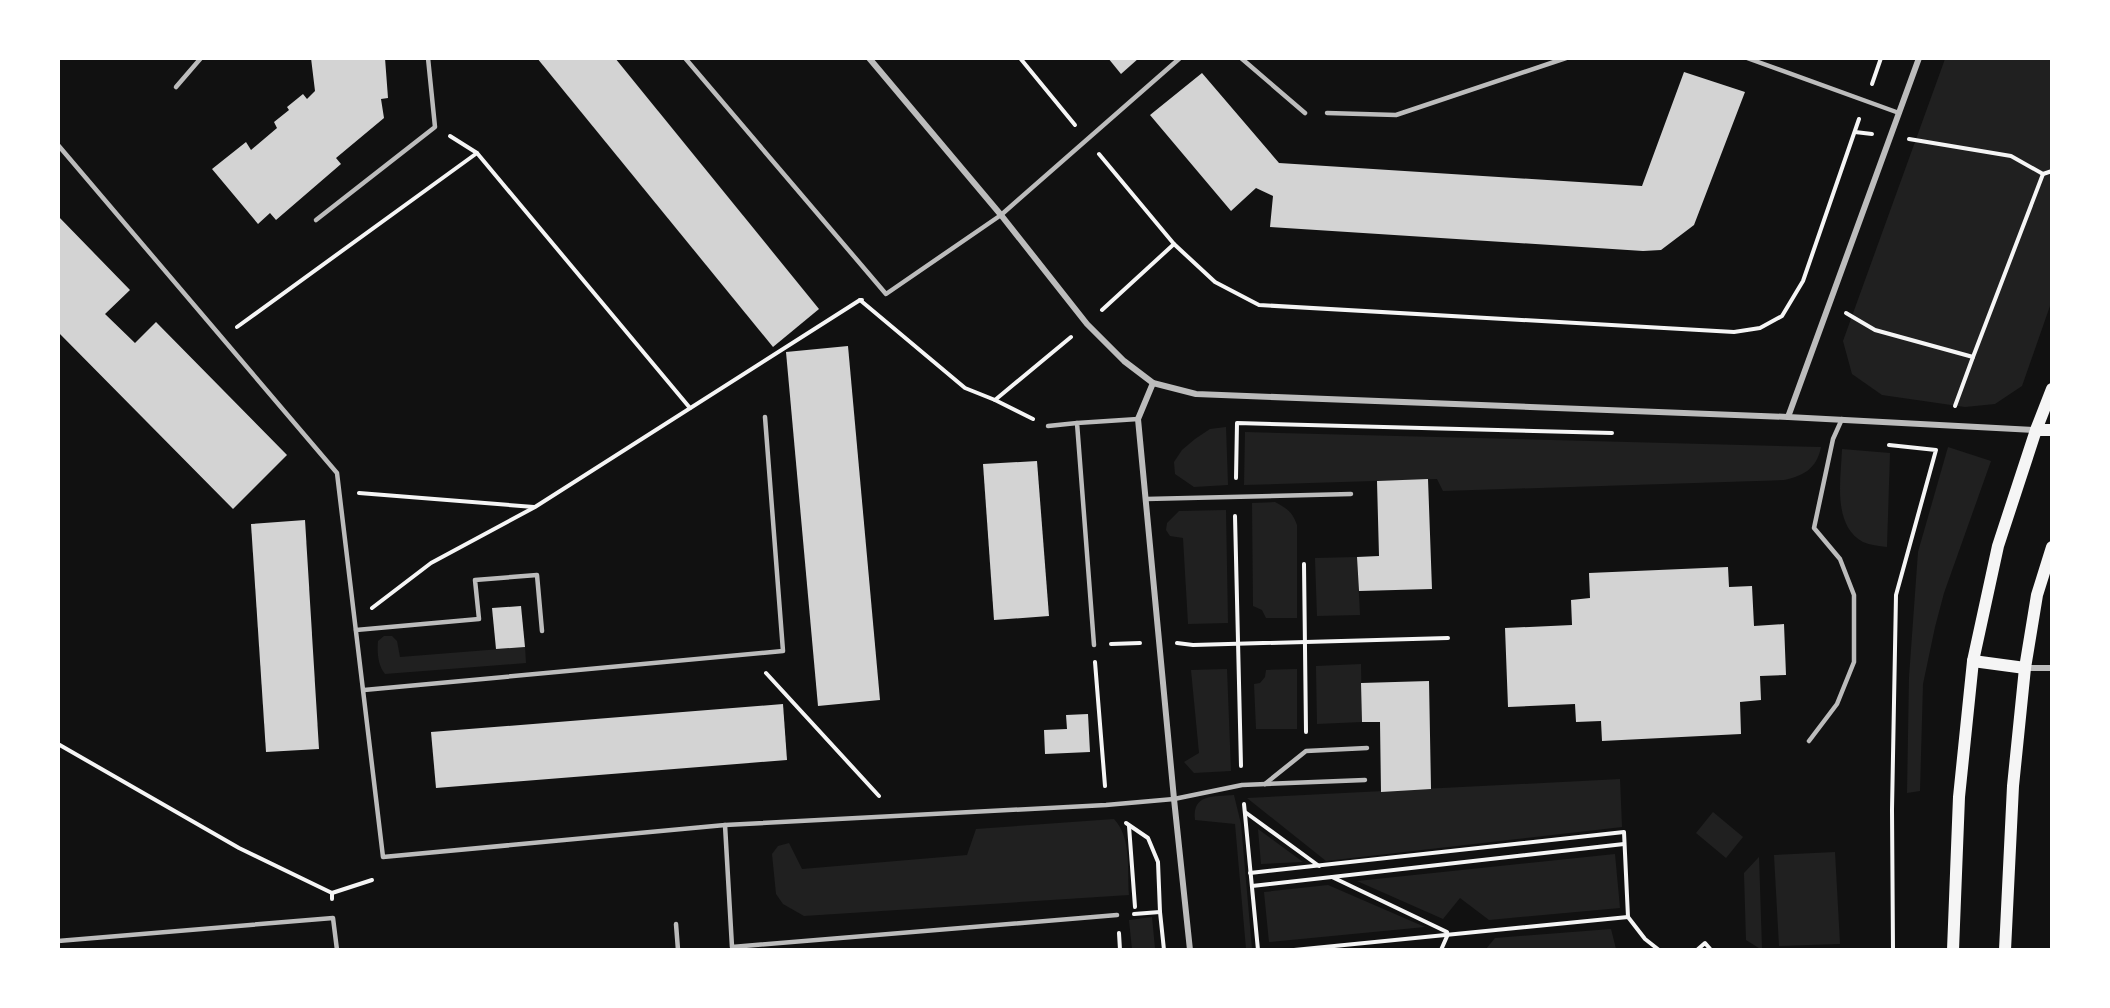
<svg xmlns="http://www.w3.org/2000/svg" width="2110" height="1008" font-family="'Work Sans',sans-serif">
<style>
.green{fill:#202020}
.building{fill:#d3d3d3}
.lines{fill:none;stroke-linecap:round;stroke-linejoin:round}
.path{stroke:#f5f5f5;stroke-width:4}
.service{stroke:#bcbcbc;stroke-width:4.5}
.minor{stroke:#bcbcbc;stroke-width:6}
.secondary{stroke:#f5f5f5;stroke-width:12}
</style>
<rect width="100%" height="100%" fill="#111"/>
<g class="green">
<polygon points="1945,59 2051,59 2051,303 2022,386 1995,404 1965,407 1882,395 1852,374 1843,341"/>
<polygon points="1226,427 1228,485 1194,487 1175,474 1174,462 1182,450 1195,439 1210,429"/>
<path d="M1245 432 1820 447H1821C1817 468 1804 476 1784 480L1443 491 1437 479 1244 485Z"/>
<polygon points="1948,447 1991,461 1944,593 1935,627 1923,684 1920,791 1907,793 1909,677 1918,552"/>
<path d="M1842 449 1890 453 1887 547C1879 546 1870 545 1863 542 1832 525 1841 479 1842 449Z"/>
<path d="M1275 502C1287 508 1293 513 1297 525V618H1266L1262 610 1253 606 1252 503Z"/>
<polygon points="1226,510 1228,623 1188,624 1183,538 1170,536 1166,530 1167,523 1179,511"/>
<polygon points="1357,557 1360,615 1317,616 1315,558"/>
<path d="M384 636H392L397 641 400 657 525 647 526 663 385 674C378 665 377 653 378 641Z"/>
<polygon points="1361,664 1362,722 1317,724 1316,666"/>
<polygon points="1227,669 1231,771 1194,773 1184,762 1199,753 1191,670"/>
<polygon points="1297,669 1297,729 1256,729 1254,684 1260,683 1265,677 1266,670"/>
<polygon points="1620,779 1622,827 1326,861 1247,798"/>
<path d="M1234 795 1241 824 1252 949H1246L1235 824 1195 820C1192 793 1214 797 1234 795Z"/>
<polygon points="1713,812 1743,837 1726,858 1696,833"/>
<path d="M1114 819C1132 838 1127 870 1129 895L804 916 783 904 776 894 772 854 778 846 789 843 802 869 967 855 976 829Z"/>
<polygon points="1258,829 1303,862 1261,864"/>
<polygon points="1835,852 1840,944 1779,946 1774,855"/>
<polygon points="1615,854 1620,908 1489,920 1460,898 1443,919 1357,881"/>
<polygon points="1759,857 1762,949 1762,950 1746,940 1744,873"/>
<polygon points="1328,885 1425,927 1269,942 1264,892"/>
<polygon points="1152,917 1155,949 1132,949 1129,920"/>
<polygon points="1611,929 1616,949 1486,949 1495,938"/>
</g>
<g class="building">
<polygon points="311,58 385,58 388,98 381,99 384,118 336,158 341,164 276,220 270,213 258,224 212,169 246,142 251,150 277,128 274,122 289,110 287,107 303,94 307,99 315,91"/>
<polygon points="537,58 615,58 819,309 773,347"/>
<polygon points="1108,58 1139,58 1121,74"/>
<polygon points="1684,72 1745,92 1694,225 1661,250 1643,251 1270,227 1273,196 1256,188 1231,211 1150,115 1202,73 1279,163 1642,186"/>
<polygon points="58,216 130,290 105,314 135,343 156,322 287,455 233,509 58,332"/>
<polygon points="848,346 880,700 818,706 786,352"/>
<polygon points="1037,461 1049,616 994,620 983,464"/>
<polygon points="1428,479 1432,589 1359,591 1357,557 1379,556 1377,481"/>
<polygon points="305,520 319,749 266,752 251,524"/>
<polygon points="1728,567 1729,587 1752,586 1754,626 1784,624 1786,675 1760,676 1761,700 1740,702 1741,734 1602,741 1601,721 1576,722 1575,704 1508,707 1505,628 1572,625 1571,600 1590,598 1589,573"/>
<polygon points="521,606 525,647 496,649 492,608"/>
<polygon points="1429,681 1431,789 1381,792 1380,722 1362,722 1361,683"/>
<polygon points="783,704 787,760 436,788 431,732"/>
<polygon points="1088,714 1090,752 1045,754 1044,730 1067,729 1066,715"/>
</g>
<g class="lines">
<g class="path">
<polyline points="1020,58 1075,125"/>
<polyline points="1872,84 1881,58"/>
<polyline points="1855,132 1872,134"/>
<polyline points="450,136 477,153"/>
<polyline points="1909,139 2011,156 2043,174"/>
<polyline points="1099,154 1174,244 1215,282 1259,305 1734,332 1760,328 1782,316 1803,281 1859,119"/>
<polyline points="862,300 860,300 965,388 995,400"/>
<polyline points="1102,310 1174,244"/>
<polyline points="1846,313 1875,330 1973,357 1955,406"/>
<polyline points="237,327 477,153 690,408"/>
<polyline points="1973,357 2043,174 2052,171"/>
<polyline points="1033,419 995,400 1071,337"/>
<polyline points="1889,445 1936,450 1896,595 1892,810 1893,950"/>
<polyline points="1236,478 1237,423 1612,433"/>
<polyline points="359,493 534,507"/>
<polyline points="1235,516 1241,766"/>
<polyline points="1304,564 1306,732"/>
<polyline points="372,608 431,563 535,507 860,300"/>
<polyline points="1177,643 1193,645 1448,638"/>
<polyline points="1111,644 1140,643"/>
<polyline points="1095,662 1105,786"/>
<polyline points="766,673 879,796"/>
<polyline points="58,744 239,848 332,893 332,899"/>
<polyline points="1244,804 1258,950"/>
<polyline points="1245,812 1319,866"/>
<polyline points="1126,823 1148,838 1158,862 1160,912 1164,950"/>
<polyline points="1129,826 1135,907"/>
<polyline points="1250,873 1624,832 1628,917 1645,939 1659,950"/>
<polyline points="1332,877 1447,932"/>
<polyline points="1252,886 1624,844"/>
<polyline points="332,893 372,880"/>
<polyline points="1134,914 1160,912"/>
<polyline points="1119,933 1120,950"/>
<polyline points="1294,950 1628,917"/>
<polyline points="1441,950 1448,934"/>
<polyline points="1697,950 1705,943 1711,950"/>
</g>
<g class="service">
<polyline points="685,58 886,294 1001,215 1180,58"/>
<polyline points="1241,58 1305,113"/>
<polyline points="1747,58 1899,113"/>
<polyline points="176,87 201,58"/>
<polyline points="1327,113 1396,115 1566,58"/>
<polyline points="58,145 337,473 383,857 725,825 1106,805 1174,799 1242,785 1365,780"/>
<polyline points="316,220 435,127 428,58"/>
<polyline points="1048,426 1077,423"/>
<polyline points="1146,499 1351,494"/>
<polyline points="356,630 479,619 475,580 537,575 542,631"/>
<polyline points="1094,645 1077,423 1138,419"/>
<polyline points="364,690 783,651 765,417"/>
<polyline points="1809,741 1837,704 1854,662 1854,595 1840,559 1814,528 1833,439 1842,419"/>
<polyline points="1265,784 1306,751 1367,748"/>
<polyline points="725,825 732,947 1117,915"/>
<polyline points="676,924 678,950"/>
<polyline points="58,941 333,918 337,950"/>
</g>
<g class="minor">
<polyline points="869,58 1001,215 1087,324 1124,361 1153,383 1196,394 1788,417 2036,430"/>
<polyline points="1153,383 1138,419 1174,799 1190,950"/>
<polyline points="1788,417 1919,58"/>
<polyline points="2025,668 2052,668"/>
</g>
<g class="secondary">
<polyline points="2036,430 2052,430"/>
<polyline points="1973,661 2025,668"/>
<polyline points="1953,950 1959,797 1973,661 1998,546 2036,430 2052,389"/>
<polyline points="2005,950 2013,786 2025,668 2037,595 2052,547"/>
</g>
</g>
<rect width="2110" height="1008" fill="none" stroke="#ffffff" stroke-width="120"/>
</svg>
